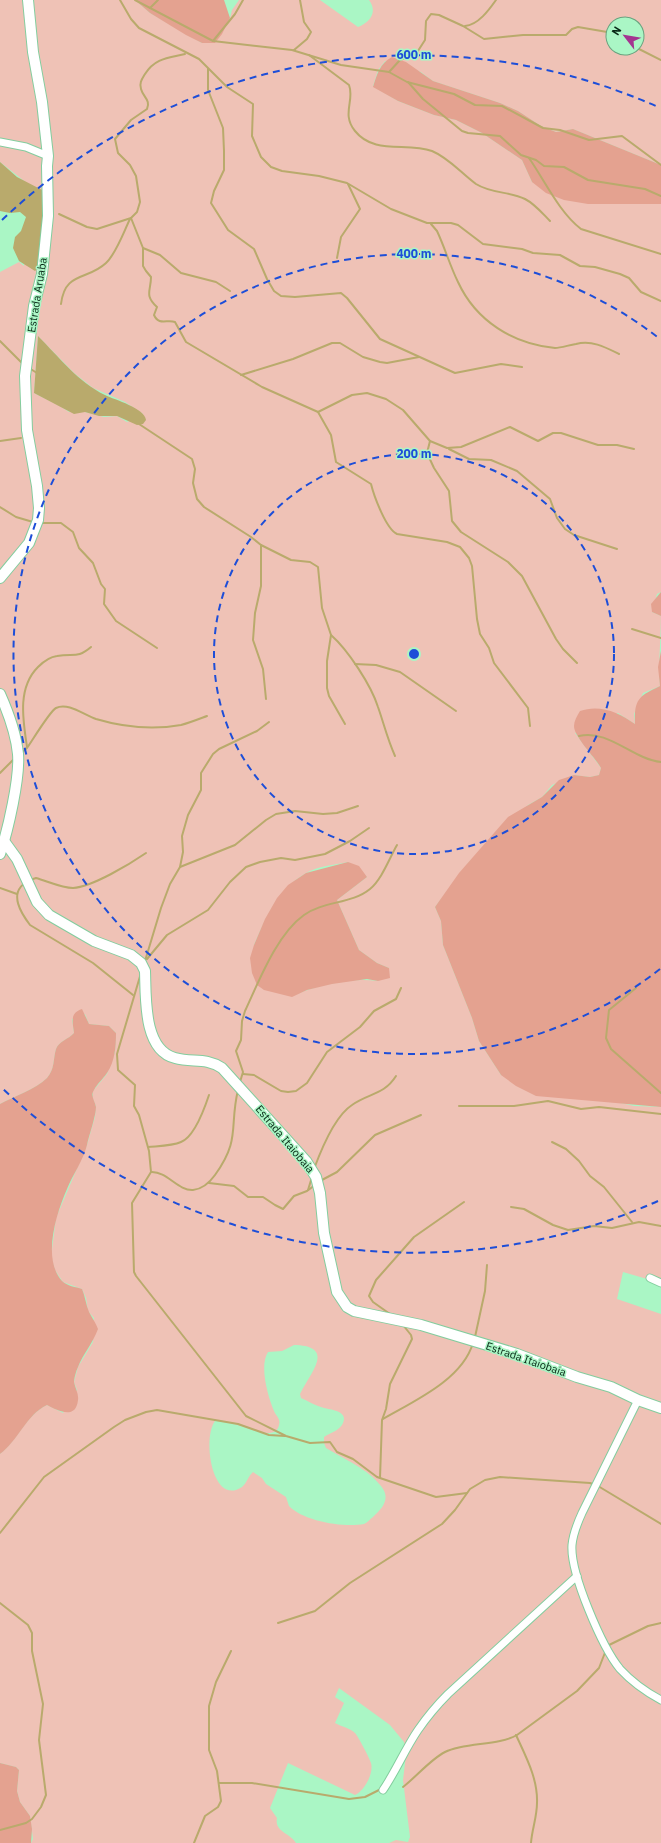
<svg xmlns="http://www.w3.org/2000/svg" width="661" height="1843" font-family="'IBM Plex Sans',sans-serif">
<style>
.green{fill:#efc2b6;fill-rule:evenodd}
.forest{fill:#e4a290}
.water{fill:#b9aa6c}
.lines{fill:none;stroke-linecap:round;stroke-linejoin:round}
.stream{stroke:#b9aa6c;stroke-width:2}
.street-casing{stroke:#83cd9e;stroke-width:9}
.secondary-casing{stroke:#83cd9e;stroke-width:12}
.street{stroke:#fff;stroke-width:7}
.secondary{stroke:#fff;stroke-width:10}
.ring{fill:none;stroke:#1d4ed8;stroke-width:2;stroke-dasharray:7 5}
.labels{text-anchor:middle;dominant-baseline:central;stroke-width:3;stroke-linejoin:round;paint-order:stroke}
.street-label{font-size:11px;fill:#072715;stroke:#aaf6c5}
.centre{fill:#1d4ed8;stroke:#aaf6c5;stroke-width:2}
.ring-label{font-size:12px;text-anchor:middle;font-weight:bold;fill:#1d4ed8;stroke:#aaf6c5;stroke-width:3;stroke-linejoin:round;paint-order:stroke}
</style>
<rect width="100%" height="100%" fill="#aaf6c5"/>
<path class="green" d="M0 0H135L150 13 202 43 229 22 232 10 239 0H320L358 27C370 22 378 12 369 0H661V165L573 129 556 132 541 126 518 111 500 103 433 81 421 72 385 61 378 70 373 86 398 101 434 115 456 120 482 133 522 160 532 182 638 204H661V592L657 594 652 612 661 616C661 639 658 663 660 686L643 693 634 714 635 724 618 713 575 733 601 768 599 775 590 777 574 775 552 785 542 797 528 805 469 862 435 907 441 921 443 945 472 1018 479 1041 501 1075 634 1106 661 1107V1283L623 1272 617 1299 661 1314V1843H389L396 1840 408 1842 410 1837 403 1780 406 1755 404 1742 390 1725 339 1688 335 1697 344 1703 335 1723C340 1726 350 1728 355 1733 358 1736 370 1759 371 1763 374 1774 364 1791 355 1795L288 1763 270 1808 277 1818C274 1832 291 1833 296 1843H31L33 1839 30 1816 20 1802 17 1791 19 1770 16 1767 0 1763V1454C18 1440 26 1415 47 1405L63 1413 77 1390 74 1382 78 1367 93 1342 94 1318 88 1311 86 1298 82 1289 63 1282 55 1270 51 1257 56 1218 87 1145 95 1117 96 1106 93 1099V1091L107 1074 115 1052 116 1033 109 1026 89 1024 85 1014 72 1019 74 1033C69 1039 59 1041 56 1049 53 1059 55 1069 47 1078 36 1089 13 1097 0 1104V272L19 262 24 266 28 184 0 162ZM613 24H637V48H613ZM38 336 74 373 93 388 125 402 143 414 127 422 117 416 104 417 85 412H69L60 406 34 393ZM348 862 367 877 337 900 359 950 377 963 389 968 378 981C351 977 317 985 292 996L254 945C266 917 278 889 306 873 318 866 334 865 348 862ZM294 1345C337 1346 310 1373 300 1394L301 1398C308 1401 316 1406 324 1408 332 1410 350 1411 342 1425 338 1431 330 1433 324 1437V1443L326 1448C344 1459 368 1469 381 1486 391 1498 383 1508 373 1517 370 1519 367 1523 364 1524 344 1528 303 1521 289 1506L286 1497 266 1484 262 1478 253 1472C248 1476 247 1483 242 1487 212 1507 202 1438 215 1421 229 1416 275 1447 279 1425 281 1419 276 1416 274 1411 268 1397 259 1366 268 1352L282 1351Z"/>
<g class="forest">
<polygon points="135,0 224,0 230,18 222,34 215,43 202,43 186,35 150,13"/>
<path d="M392 57 406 62 433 81 500 103 518 111 541 126 556 132 573 129 661 165V204H588L564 200 546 193 532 182 522 160 482 133 456 120 434 115 398 101 373 87C377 74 380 63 392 57Z"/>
<polygon points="661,592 661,616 652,612 651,604"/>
<path d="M661 651V1107L536 1096 516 1086 501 1075 479 1041 472 1018 443 945 441 921 435 907 459 873 508 817 542 797 559 780 574 775 590 777 599 775 601 768C595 757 574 737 574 726 574 721 577 716 580 711 599 704 619 712 635 724 634 699 639 696 660 686L658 667Z"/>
<polygon points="348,862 359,866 367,877 337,900 359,950 377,963 389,968 390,978 378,981 367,979 332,984 307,990 292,997 264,990 257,985 252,973 250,958 254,945 265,919 277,898 288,885 306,873"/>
<path d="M82 1009 89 1024 109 1026 116 1033C116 1047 115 1061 107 1073 103 1079 97 1084 94 1090 90 1096 95 1101 96 1107 96 1116 89 1135 87 1145 83 1161 73 1174 67 1189 56 1214 42 1259 62 1281 67 1286 76 1287 82 1289 85 1296 86 1305 89 1312 92 1318 96 1323 98 1329 93 1343 83 1354 78 1367 76 1371 74 1379 74 1382 75 1388 79 1394 78 1400 76 1420 58 1411 47 1405 26 1415 18 1441 0 1454V1104C13 1097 36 1089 47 1078 55 1069 53 1059 56 1049 59 1041 69 1039 74 1033 73 1023 69 1013 82 1009Z"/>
<polygon points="0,1763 16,1767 19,1770 17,1791 20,1802 30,1816 32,1829 31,1843 0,1843"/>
</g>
<g class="water">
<polygon points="0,162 17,177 44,191 40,267 35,271 19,261 13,248 15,237 21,231 26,217 20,212 10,213 0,211"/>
<path d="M38 336C59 357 78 382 105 395 115 400 145 408 146 420L143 424 137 425 117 416H99L85 412 74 414 34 393Z"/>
</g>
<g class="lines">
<g class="stream">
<polyline points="120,0 131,19 139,28 199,59 227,87 253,104 252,136 261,157 271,167 282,171 319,176 347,183 391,209 427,223 451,223 458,225 483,244 522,249 533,253 560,255 580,266 595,267 620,274 629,278 641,292 661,301"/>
<polyline points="135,0 213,41 292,50 341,65 389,72 407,82 454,94 475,105 502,106 543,128 560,130 589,140 622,136 661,165"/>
<polyline points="150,8 158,0"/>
<path d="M465 26C478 25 489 10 496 0"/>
<polyline points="213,41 235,14 243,0"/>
<polyline points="637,48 661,60"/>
<polyline points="294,50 307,39 311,32 304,22 300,0"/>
<path d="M309 55 349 85C355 100 341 114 355 131 374 155 406 142 432 151 449 158 461 173 476 184 492 194 509 191 525 199 535 204 543 214 550 221"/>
<polyline points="208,69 208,90 223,128 224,151 224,170 214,191 211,203 228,230 254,249 267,279 274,291 281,296 295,297 341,293 347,298 380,339 455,373 501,364 522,367"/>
<polyline points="389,72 400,60 416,54 425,40 426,21 431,14 439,15 463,26 484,39 523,35 566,35 572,29 578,27 613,33"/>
<polyline points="408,82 423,99 462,131 468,133 500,136 521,155 536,160 544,166 564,167 588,180 645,189 661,196"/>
<path d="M529 158C545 181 559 212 581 229L661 254"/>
<path d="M59 214 87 227 97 229 131 218 137 212 140 202 136 176 130 165 118 153 115 139 131 120 147 109C151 100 143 97 141 89 139 83 142 79 145 74 155 58 168 58 185 54"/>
<path d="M131 218 143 248V266L146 271 151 277C151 291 144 295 157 307L154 315C159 326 167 319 175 322L186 342 262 387 318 412 352 395 367 393 386 399 403 410 430 441 447 448 461 447 510 427 538 441 553 433H561L598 445H617L634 449"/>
<path d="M431 224 437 231C445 248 450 266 458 282 476 321 513 344 555 348 561 348 569 345 576 344 592 340 605 347 619 354"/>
<polyline points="143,248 160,255 181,273 216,282 230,291"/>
<polyline points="337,258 341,237 360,209 348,184"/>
<path d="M61 304C65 271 87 281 106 263 116 254 124 231 130 219"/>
<polyline points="0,341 23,364"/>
<polyline points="29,368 37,373"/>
<polyline points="241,375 293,359 332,343 340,343 363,357 380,362 387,363 419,357"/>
<path d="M318 412 331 435 336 462 371 484C374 496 386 529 397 534L447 542 460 547 469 558 472 566 477 619 480 634 489 648 494 663 528 708 530 726"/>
<polyline points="139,424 192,459 195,469 193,483 197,499 204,507 251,537 261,545 291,560 310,562 318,567 322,608 331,635 327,661 327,688 329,696 345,724"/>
<polyline points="0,441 21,438"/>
<polyline points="430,441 427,453 434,468 449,491 452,521 461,532 508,562 522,576 556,639 563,649 577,663"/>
<polyline points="449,449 469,459 491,460 517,471 550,499 557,518 565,529 574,535 617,549"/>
<polyline points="0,507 16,517 33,522"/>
<polyline points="41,523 61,523 73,532 79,548 93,563 101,584 105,589 104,604 116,621 157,648"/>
<polyline points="261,545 261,586 255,613 253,640 263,669 266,699"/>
<polyline points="632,629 661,638"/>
<path d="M331 635C348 650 371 685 378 707 384 724 387 738 395 756"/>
<polyline points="355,664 376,665 400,672 456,711"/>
<path d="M579 736C609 729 632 759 661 762"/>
<path d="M27 747C23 720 17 688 38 667 44 661 49 657 57 656 74 653 77 659 91 647"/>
<path d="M21 753 27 748C32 741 50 711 56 708 68 702 84 715 96 719 123 727 153 730 181 725 189 723 199 719 207 716"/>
<polyline points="0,773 15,758"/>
<polyline points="180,867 235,845 266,820 276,814 295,811 323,814 337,813 358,806"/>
<path d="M30 880 36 878C47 881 62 888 73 888 92 887 130 864 146 853"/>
<path d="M25 883C9 894 21 913 30 925L93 963 133 995"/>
<polyline points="0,888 17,894"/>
<polyline points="147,959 167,935 208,910 230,882 246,867 260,862 281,858 295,860 325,854 350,841 369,828"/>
<polyline points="145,961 161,908 170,884 180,867 183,852 182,836 188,815 201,790 201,773 213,754 219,749 257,731 269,722"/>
<polyline points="141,973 117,1054 118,1070 135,1085 134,1106 139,1115 149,1151 151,1172 132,1203 134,1272 136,1276 246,1416 286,1436 310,1443 330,1442 337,1452 353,1459 377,1477 436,1497 467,1493"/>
<polyline points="636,988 609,1010 606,1038 611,1049 661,1093"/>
<polyline points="243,1074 254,1075 281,1091 288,1092 296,1091 307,1083 327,1052 360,1027 374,1011 396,999 401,988"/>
<path d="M240 1082 243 1072 236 1051 241 1040 242 1021 245 1011C259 981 277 934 304 915 323 901 352 904 370 889 382 879 389 859 397 845"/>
<polyline points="459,1106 514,1106 548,1101 581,1109 599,1107 661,1114"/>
<polyline points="552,1142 566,1149 579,1161 590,1176 604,1187 632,1222"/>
<path d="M148 1147C158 1146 172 1146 181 1142 194 1137 205 1107 209 1095"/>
<path d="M314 1169C321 1150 335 1116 352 1105 369 1093 384 1095 396 1076"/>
<path d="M151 1172C167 1171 178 1191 193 1190 203 1189 210 1182 215 1175 241 1139 229 1127 238 1090"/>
<polyline points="320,1181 337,1172 375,1135 421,1115"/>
<polyline points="209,1183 234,1186 248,1197 263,1197 275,1205 283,1209 294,1196 307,1191 315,1185"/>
<polyline points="308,1190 312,1177"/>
<polyline points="511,1207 524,1209 553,1225 568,1230 594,1226 612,1228 639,1222 661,1226"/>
<polyline points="390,1314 373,1302 369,1296 376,1280 414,1237 464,1202"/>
<polyline points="475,1337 485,1291 487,1265"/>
<path d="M383 1419C414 1401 462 1380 473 1343"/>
<polyline points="380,1478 382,1420 386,1409 390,1384 412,1339 411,1335 403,1325"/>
<polyline points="0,1533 44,1477 114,1427 125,1420 146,1412 157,1410 238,1424 269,1435 285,1436"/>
<polyline points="0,1603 28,1625 32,1633 32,1651 43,1704 39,1740 46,1795 41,1807 32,1819 26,1823 0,1830"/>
<polyline points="278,1623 315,1611 350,1583 442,1524 455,1510 470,1489 485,1480 500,1477 590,1483 598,1486 661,1524"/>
<polyline points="607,1646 648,1626 661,1623"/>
<path d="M516 1735C526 1757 538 1779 537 1803 537 1817 532 1829 531 1843"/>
<polyline points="219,1783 252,1783 349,1799 365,1797 381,1789"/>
<path d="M403 1787C416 1777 431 1759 445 1752 466 1742 498 1746 517 1735L577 1691 599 1668 606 1650"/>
<polyline points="194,1843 205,1816 218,1807 221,1801 217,1771 209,1750 209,1706 216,1682 231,1651"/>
</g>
<g class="street-casing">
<g id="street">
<polyline points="0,142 26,147 48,156"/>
<polyline points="650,1278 661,1283"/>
<path d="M638 1400 582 1513C577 1524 573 1534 572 1545 570 1573 602 1647 620 1669 632 1682 646 1692 661 1700"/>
<path d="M383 1790C396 1771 405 1749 418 1730 427 1717 437 1705 448 1694L577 1576"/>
</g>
</g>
<g class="secondary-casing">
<g id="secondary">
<polyline points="0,578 29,543 38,520 39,508 37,486 27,430 25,376 34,306 42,274 48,216 47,166 48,156 42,102 33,52 28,0"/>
<path d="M0 694C8 712 16 733 18 754 20 778 8 830 0 854"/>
<path d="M4 841 17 859 37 902 49 915 94 941 131 955 141 963 145 971C146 997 143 1050 175 1058 193 1063 205 1057 222 1068L306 1161 316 1177 320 1193 324 1233 337 1292 347 1307 354 1311 421 1325 517 1354 577 1377 611 1387 638 1400 661 1408"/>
</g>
</g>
<use href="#street" class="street"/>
<use href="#secondary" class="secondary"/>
</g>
<g class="ring">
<circle cx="414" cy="654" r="200"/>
<path d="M660 969A400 400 0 1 1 660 339"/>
<path d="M658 1201A599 599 0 0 1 2 1088M2 220A599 599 0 0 1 658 107"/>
</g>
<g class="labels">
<g class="street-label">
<text transform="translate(37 295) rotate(-81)">Estrada Aruaba</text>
<text transform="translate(285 1139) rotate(50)">Estrada Itaiobaia</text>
<text transform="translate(526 1359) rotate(19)">Estrada Itaiobaia</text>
</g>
</g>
<circle cx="414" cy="654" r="6" class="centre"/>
<g class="ring-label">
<text x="414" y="59">600 m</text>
<text x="414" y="258">400 m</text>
<text x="414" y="458">200 m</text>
</g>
<g transform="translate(625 36) rotate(301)"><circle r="19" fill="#aaf6c5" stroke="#69a37f"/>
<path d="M0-3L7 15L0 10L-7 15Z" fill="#a43490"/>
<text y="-6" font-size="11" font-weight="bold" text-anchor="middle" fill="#072715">N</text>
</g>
</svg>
